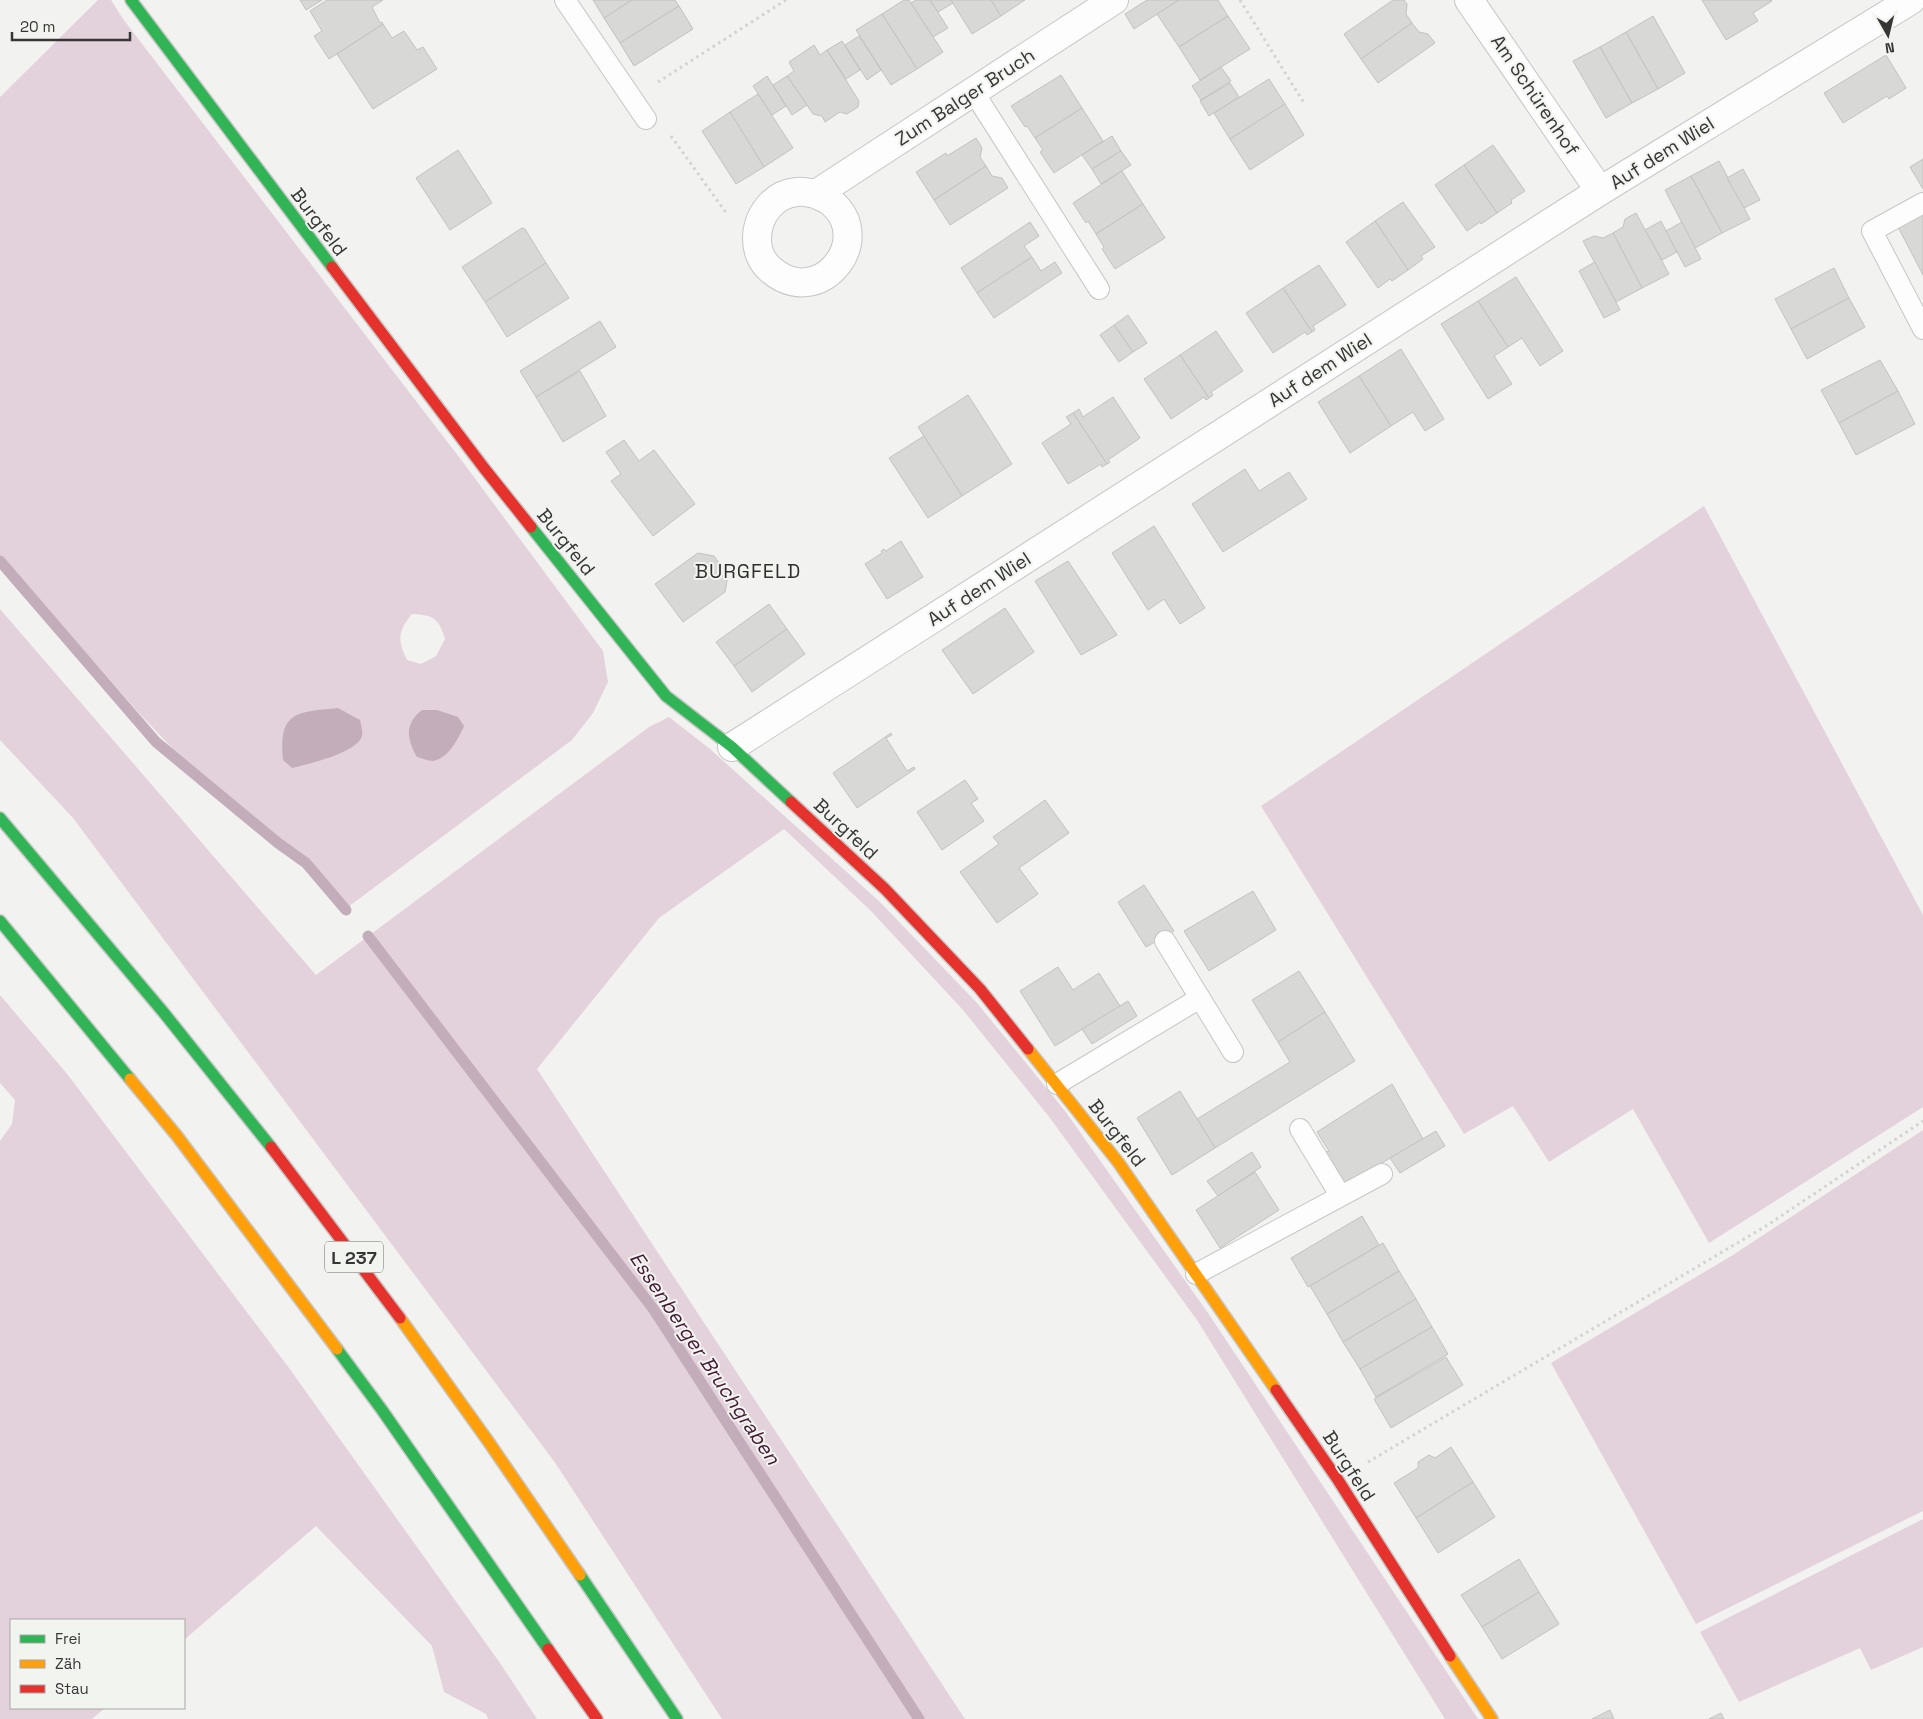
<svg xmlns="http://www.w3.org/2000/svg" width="1923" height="1719" font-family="'Space Grotesk',sans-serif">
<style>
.green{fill:#e3d2db;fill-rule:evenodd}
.water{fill:#c4adba}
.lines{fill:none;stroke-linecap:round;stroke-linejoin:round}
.stream{stroke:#c4adba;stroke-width:11}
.building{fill:#d8d9d7;stroke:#c2c3c1}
.lane-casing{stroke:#c6c6c5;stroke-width:22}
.street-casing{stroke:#c6c6c5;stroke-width:30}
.fast-casing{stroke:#c6c6c5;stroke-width:14}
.slow-casing{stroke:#c6c6c5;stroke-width:14}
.jam-casing{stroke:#c6c6c5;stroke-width:14}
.path{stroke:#d2d2d2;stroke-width:3;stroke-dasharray:2.5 4;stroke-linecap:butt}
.lane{stroke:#fdfdfd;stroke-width:20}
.street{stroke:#fdfdfd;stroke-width:28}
.fast{stroke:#30b455;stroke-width:11}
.slow{stroke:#ff9f0a;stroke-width:11}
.jam{stroke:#e5322d;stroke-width:11}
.labels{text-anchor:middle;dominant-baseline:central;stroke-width:4;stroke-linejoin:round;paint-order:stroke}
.shield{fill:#f2f4f0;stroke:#6e6f6d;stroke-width:1}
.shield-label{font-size:18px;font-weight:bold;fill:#363635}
.street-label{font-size:19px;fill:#363635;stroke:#f2f4f0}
.neighbourhood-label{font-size:20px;letter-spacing:1px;fill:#2f302d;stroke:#f2f4f0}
.water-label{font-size:20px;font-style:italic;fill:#441735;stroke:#f2f4f0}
</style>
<rect width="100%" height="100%" fill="#f2f3f1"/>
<g class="green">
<path d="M98 0H111L123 19 462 461 603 651 608 682 593 713 572 740 344 910 288 849 235 815 139 713 0 555V97ZM412 614C433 615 439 618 445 639L436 656 421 664 407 660C397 640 398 631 412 614Z"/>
<polygon points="1704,506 1923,915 1923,1107 1709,1243 1633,1109 1549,1162 1513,1106 1464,1134 1261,806"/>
<polygon points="0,609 316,975 649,727 669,717 710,749 880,902 977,1003 1065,1111 1208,1313 1478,1719 1445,1719 1197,1320 1050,1118 963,1010 871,911 784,829 659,918 537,1069 965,1719 722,1719 556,1464 73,818 0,740"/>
<polygon points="0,995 68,1075 289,1368 500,1663 537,1719 488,1719 486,1714 444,1692 432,1646 316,1526 184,1640 184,1620 11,1620 11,1708 105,1708 92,1719 0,1719 0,1141 12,1124 15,1100 0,1083"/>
<polygon points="1923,1130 1923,1511 1696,1624 1551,1363 1733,1255"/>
<polygon points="1923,1519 1923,1647 1871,1670 1860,1648 1739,1702 1700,1632"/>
</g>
<g class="water">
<path d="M338 708 360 720C361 725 363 732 362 736 357 753 308 764 292 768L283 760C278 711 297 712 338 708Z"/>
<path d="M422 710H437L458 717 464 726C458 739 449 758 433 761 428 761 422 758 417 757 407 739 404 724 422 710Z"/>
</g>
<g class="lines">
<g class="stream">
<polyline points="0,561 156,742 278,843 306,863 346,910"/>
<polyline points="368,936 654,1310 919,1719"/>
</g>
</g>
<g class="building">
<polygon points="300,0 322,0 306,10"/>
<polygon points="327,0 383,0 372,7 380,23 382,22 383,24 329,59 314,36 322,31 310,11"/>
<polygon points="593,0 632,0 604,18"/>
<polygon points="632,0 675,0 679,6 620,43 604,18"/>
<polygon points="904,0 909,0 943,52 917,69 882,14"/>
<polygon points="916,0 930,0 948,28 933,37 911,3"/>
<polygon points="930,0 951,0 953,3 938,12"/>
<polygon points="951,0 991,0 1001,16 972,34"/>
<polygon points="991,0 1025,0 1001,16"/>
<polygon points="1147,0 1179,0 1134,29 1125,14"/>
<polygon points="1179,0 1218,0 1228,16 1179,47 1157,14"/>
<polygon points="1393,0 1404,0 1407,4 1406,14 1412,23 1361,59 1344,34"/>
<polygon points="1702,0 1771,0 1772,1 1753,13 1758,21 1726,40"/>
<polygon points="679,6 693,29 634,66 620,43"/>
<polygon points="882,14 917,69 891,85 856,30"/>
<polygon points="1228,16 1250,49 1200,80 1179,47"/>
<polygon points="1653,16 1685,73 1658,89 1626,32"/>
<polygon points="1412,23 1419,32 1428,34 1435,43 1378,83 1361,59"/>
<polygon points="383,24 392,38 404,31 417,50 423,47 437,69 373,109 337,54"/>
<polygon points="1626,32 1658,89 1632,103 1600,47"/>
<polygon points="859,36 881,70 867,80 845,45"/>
<polygon points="842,41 860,70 846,79 827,50"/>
<polygon points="814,45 820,55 827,50 859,101 858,107 847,114 840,112 825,122 822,116 813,114 787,76 794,71 789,62"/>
<polygon points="1600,47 1632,103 1606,118 1573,61"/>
<polygon points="1886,55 1906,88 1889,99 1887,96 1843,123 1824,93"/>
<polygon points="1221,67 1231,81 1201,100 1192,86"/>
<polygon points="1061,75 1082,108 1035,138 1027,126 1025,127 1011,106"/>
<polygon points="767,76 786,106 772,115 753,86"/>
<polygon points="787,76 807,105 792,115 773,85"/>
<polygon points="1269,79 1285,104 1230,139 1214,113"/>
<polygon points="1230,83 1239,97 1209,116 1200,101"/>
<polygon points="758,94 793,148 764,167 730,112"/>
<polygon points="1285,104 1304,135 1250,170 1230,139"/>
<polygon points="1082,108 1103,141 1054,173 1040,152 1043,150 1035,138"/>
<polygon points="730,112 764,167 736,184 702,131"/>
<polygon points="1112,136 1121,151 1092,169 1082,155"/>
<polygon points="976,138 982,148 980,157 986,166 934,200 916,172 946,153 947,156"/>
<polygon points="1493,145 1525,191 1511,200 1512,203 1497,213 1464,165"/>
<polygon points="458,150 492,203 450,230 416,178"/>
<polygon points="1121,151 1131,165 1101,184 1092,169"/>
<polygon points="1923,159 1923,189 1910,167"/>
<polygon points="1719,161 1750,219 1722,233 1691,176"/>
<polygon points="1464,165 1497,213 1481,224 1480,222 1467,231 1435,185"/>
<polygon points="986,166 992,176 1002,178 1008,188 950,225 934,200"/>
<polygon points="1743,169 1760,200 1744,208 1727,178"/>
<polygon points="1122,171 1143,204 1096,234 1088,221 1086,223 1073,203"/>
<polygon points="1691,176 1722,233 1695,248 1665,190"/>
<polygon points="1403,202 1435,247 1421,256 1423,259 1408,270 1375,221"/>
<polygon points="1143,204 1165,238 1115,269 1102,249 1104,247 1096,234"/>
<polygon points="1923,211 1923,275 1897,225"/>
<polygon points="1636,213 1669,274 1642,288 1613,233 1623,227 1625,219"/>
<polygon points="1375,221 1408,270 1392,281 1390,279 1378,288 1346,242"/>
<polygon points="1661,221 1677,252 1662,260 1645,230"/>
<polygon points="1030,222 1039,236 1024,246 1032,257 977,293 961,268"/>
<polygon points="1682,222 1701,259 1685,267 1666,231"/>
<polygon points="522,228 525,229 546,263 485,302 462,267"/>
<polygon points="1613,233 1642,288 1616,302 1583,241 1594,236 1603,238"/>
<polygon points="1032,257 1041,271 1055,262 1062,273 994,318 977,293"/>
<polygon points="1595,262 1620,310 1604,318 1579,271"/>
<polygon points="546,263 569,298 507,337 485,302"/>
<polygon points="1319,265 1346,305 1313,326 1315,330 1312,332 1283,288"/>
<polygon points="1834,268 1849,298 1791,329 1775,299"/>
<polygon points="1516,277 1563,351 1540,366 1522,338 1508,347 1478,301"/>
<polygon points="1283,288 1312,332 1307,335 1305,332 1273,353 1246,313"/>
<polygon points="1849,298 1865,327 1807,359 1791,329"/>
<polygon points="1478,301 1508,347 1494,356 1512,384 1488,399 1441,324"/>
<polygon points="1128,315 1147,343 1133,352 1114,325"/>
<polygon points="600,321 616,347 536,397 520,371"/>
<polygon points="1114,325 1133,352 1119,362 1100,335"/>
<polygon points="1216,331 1243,371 1211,392 1213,395 1209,398 1180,355"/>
<polygon points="1401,349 1444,419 1425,431 1413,412 1391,426 1359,376"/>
<polygon points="1180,355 1209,398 1206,400 1204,397 1171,419 1144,379"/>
<polygon points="1880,360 1898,391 1839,423 1821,390"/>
<polygon points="580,371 606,416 563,442 536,397"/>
<polygon points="1359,376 1391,426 1350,453 1318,402"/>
<polygon points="1898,391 1915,424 1856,455 1839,423"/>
<polygon points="968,395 1012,464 962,496 918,427"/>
<polygon points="1113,397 1140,438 1108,460 1110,462 1107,464 1073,413 1079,409 1083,417"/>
<polygon points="1073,413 1107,464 1102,467 1101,464 1068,484 1042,443 1071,424 1066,417"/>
<polygon points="924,436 962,496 928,518 889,458"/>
<polygon points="624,440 639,461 654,450 695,504 653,536 611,481 621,474 606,452"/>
<polygon points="1245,469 1259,491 1289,472 1307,499 1223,552 1192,504"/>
<polygon points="1154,526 1205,608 1180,624 1164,599 1148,610 1112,553"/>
<polygon points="901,541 923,577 887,599 865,564 882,553 881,551 884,549 886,551"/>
<polygon points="698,553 714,556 728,575 725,592 683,622 655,584"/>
<polygon points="1068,561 1117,635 1081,655 1035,581"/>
<polygon points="769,604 787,629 734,666 716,642"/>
<polygon points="1005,608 1034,652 973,694 942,650"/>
<polygon points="787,629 805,654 752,692 734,666"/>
<polygon points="891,733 892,735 886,738 907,771 914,767 915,769 857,808 833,773"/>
<polygon points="965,780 978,799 971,803 984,821 942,850 917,812"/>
<polygon points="1045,800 1069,833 1019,868 1038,894 997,923 960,872 999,844 993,837"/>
<polygon points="1144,885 1174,931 1146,947 1118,902"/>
<polygon points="1253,891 1276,930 1209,971 1184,931"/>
<polygon points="1058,967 1073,990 1099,973 1120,1006 1055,1046 1020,991"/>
<polygon points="1299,971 1325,1012 1278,1042 1252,1000"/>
<polygon points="1128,1001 1137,1016 1092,1044 1082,1029"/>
<polygon points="1325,1012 1355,1061 1215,1148 1197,1119 1290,1062 1278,1042"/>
<polygon points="1392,1084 1423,1139 1344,1185 1324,1153 1329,1151 1317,1132"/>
<polygon points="1180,1091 1215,1148 1172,1175 1137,1118"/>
<polygon points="1436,1131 1445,1146 1400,1173 1390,1158"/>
<polygon points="1252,1152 1261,1167 1218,1196 1207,1181"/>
<polygon points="1255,1172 1279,1210 1220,1248 1196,1210"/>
<polygon points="1362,1216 1379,1245 1308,1287 1291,1258"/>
<polygon points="1383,1243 1399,1271 1327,1314 1310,1286"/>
<polygon points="1399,1271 1416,1299 1343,1342 1327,1314"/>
<polygon points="1416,1299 1432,1327 1360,1369 1343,1342"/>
<polygon points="1432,1327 1448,1354 1376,1397 1360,1369"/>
<polygon points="1446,1357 1463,1385 1391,1428 1374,1399"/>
<polygon points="1451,1447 1473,1482 1416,1518 1394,1483 1418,1468 1418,1462 1429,1455 1435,1458"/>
<polygon points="1473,1482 1495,1517 1438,1553 1416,1518"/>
<polygon points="1519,1559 1539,1592 1482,1627 1461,1595"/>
<polygon points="1539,1592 1559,1624 1502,1659 1482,1627"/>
<polygon points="1610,1710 1614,1719 1592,1719"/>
<polygon points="1721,1713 1724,1719 1709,1719"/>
</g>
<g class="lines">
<g class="lane-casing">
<g id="lane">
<polyline points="565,0 646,119"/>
<polyline points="973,91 1099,289"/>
<polyline points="1923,203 1872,231 1923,329"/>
<polyline points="1165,941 1233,1052"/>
<polyline points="1057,1084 1200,998"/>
<polyline points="1300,1129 1340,1195"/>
<polyline points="1196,1274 1382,1174"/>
</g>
</g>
<g class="street-casing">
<g id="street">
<polyline points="1469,0 1600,191"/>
<path d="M816 194C821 197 828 199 832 203 876 241 818 312 770 269 762 262 757 251 757 239 757 216 773 194 797 192 803 191 810 193 816 194L1114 0"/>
<polyline points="732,747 1600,191 1911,0"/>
</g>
</g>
<g class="fast-casing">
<g id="fast">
<polyline points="131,0 332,267"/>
<polyline points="531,527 666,696 732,747 791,802"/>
<polyline points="0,818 164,1013 271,1147"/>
<polyline points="0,921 130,1079"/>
<polyline points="337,1349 382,1410 548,1649"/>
<polyline points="580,1575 677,1719"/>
</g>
</g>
<g class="slow-casing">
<g id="slow">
<polyline points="1028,1049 1118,1162 1276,1390"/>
<polyline points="130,1079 177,1136 337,1349"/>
<polyline points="400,1318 488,1441 580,1575"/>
<polyline points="1450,1656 1492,1719"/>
</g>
</g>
<g class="jam-casing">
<g id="jam">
<polyline points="332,267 484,468 531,527"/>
<polyline points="791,802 885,889 980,989 1028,1049"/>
<polyline points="271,1147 400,1318"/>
<polyline points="1276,1390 1338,1480 1450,1656"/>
<polyline points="548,1649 597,1719"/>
</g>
</g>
<g class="path">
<polyline points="1240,0 1304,103"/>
<polyline points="658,82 786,0"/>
<polyline points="671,136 727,214"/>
<polyline points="1368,1462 1766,1226 1923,1121"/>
</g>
<use href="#lane" class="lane"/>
<use href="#street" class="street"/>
<use href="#fast" class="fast"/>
<use href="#slow" class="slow"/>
<use href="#jam" class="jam"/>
</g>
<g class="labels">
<rect class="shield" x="325" y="1241.5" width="58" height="31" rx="4"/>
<g class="shield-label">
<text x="354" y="1257">L 237</text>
</g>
<g class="street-label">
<text transform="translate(1535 95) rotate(56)">Am Schürenhof</text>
<text transform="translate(965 97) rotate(-33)">Zum Balger Bruch</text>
<text transform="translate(1662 153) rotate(-32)">Auf dem Wiel</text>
<text transform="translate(319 222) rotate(53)">Burgfeld</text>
<text transform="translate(1320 370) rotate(-33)">Auf dem Wiel</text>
<text transform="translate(566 542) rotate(51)">Burgfeld</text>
<text transform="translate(979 589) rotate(-33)">Auf dem Wiel</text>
<text transform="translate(846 829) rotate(43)">Burgfeld</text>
<text transform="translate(1117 1133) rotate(52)">Burgfeld</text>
<text transform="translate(1349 1466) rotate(57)">Burgfeld</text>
</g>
<g class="neighbourhood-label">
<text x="748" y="571">BURGFELD</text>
</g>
<g class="water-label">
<text transform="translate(705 1358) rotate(56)">Essenberger Bruchgraben</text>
</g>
</g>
<rect x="10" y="1619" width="175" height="90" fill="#f2f4f0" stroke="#a7a8a5"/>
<rect x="20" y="1635" width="25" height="8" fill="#30b455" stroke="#a7a8a5"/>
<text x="55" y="1644" font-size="15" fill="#363635">Frei</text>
<rect x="20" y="1660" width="25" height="8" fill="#ff9f0a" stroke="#a7a8a5"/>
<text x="55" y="1669" font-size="15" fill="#363635">Zäh</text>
<rect x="20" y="1685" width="25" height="8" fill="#e5322d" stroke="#a7a8a5"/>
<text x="55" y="1694" font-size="15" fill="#363635">Stau</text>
<g transform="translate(1888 35) rotate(172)" stroke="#f2f4f0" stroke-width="4" paint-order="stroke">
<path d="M0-4L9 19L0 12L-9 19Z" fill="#363635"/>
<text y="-8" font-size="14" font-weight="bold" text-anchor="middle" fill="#363635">N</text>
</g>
<path d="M12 32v8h118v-8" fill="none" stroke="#363635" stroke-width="2.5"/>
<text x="20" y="32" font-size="15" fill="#363635" stroke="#f2f4f0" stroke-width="4" paint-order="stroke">20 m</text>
</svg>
